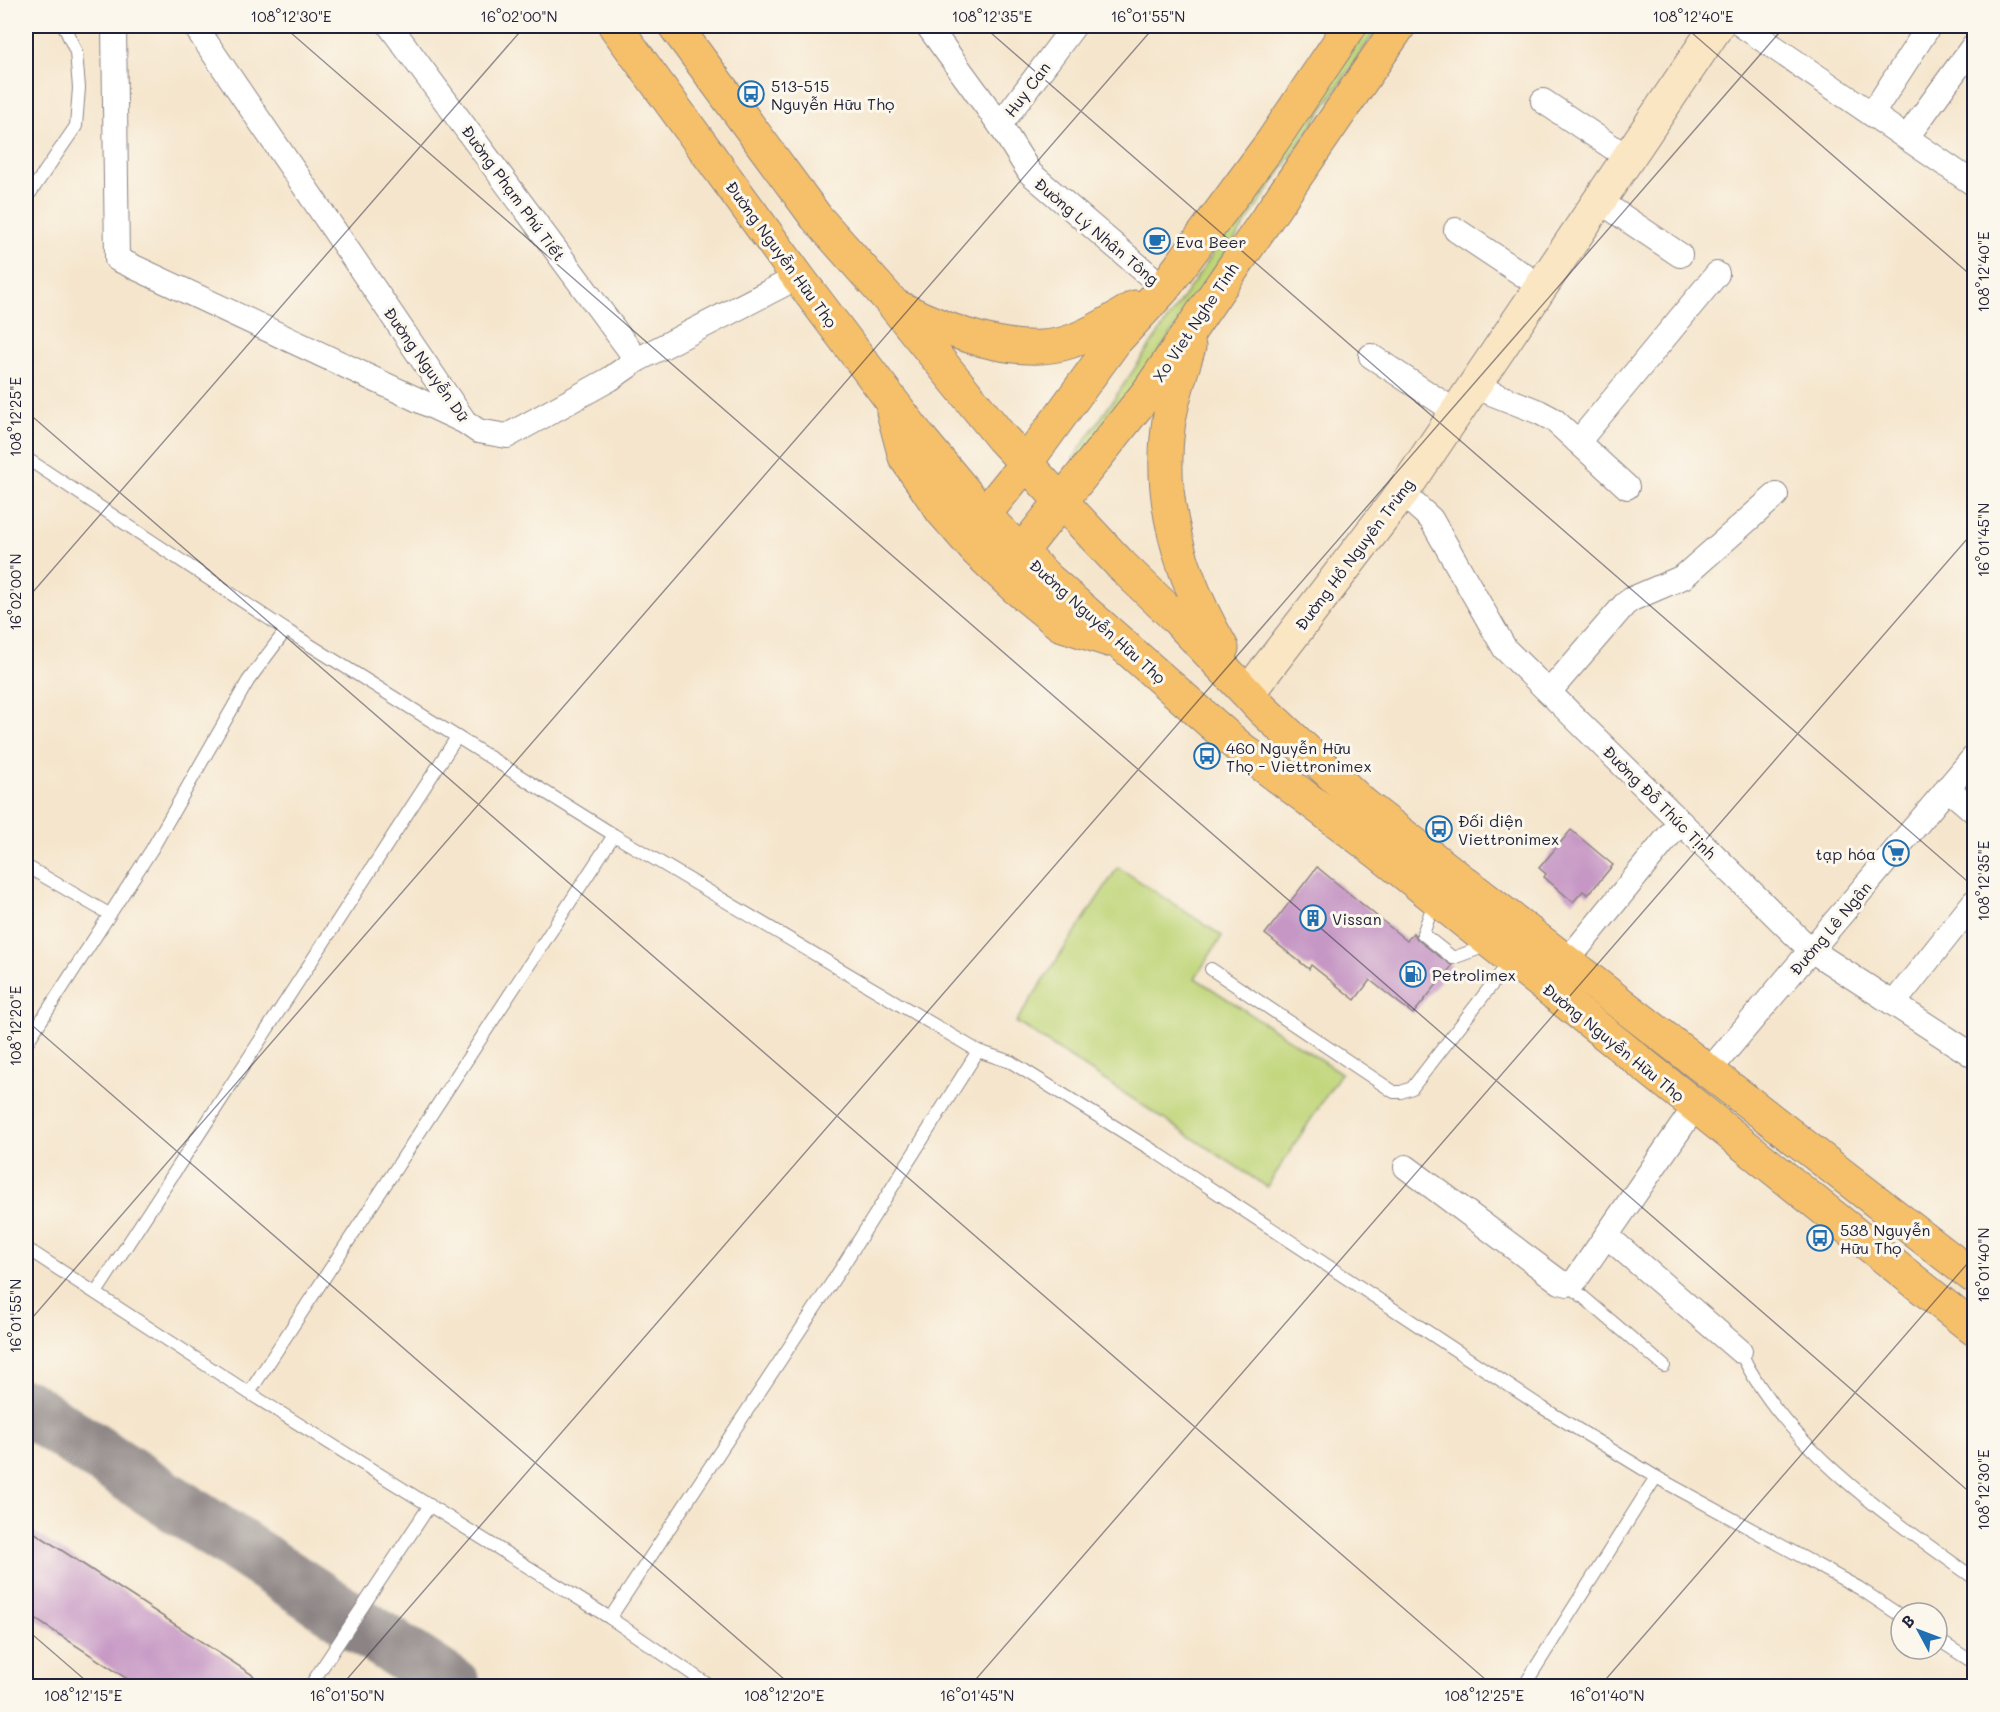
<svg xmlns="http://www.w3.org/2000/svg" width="2000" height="1712" font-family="Mali,sans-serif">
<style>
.green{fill:#c0d579;stroke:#717c5a;stroke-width:1.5}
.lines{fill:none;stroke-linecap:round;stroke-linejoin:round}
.taxiway{stroke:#8c8484;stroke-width:56}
.building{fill:#c697c5}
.lane-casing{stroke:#8c8484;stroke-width:14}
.street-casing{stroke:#8c8484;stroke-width:26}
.secondary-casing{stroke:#8c8484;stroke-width:35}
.primary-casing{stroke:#8c8484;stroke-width:35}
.lane{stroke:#fff;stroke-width:12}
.street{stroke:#fff;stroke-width:24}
.secondary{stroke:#fbe6c4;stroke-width:33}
.primary{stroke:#f6c06b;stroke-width:33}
.ticks{fill:none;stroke:#22223b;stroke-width:1.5;stroke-opacity:0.45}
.labels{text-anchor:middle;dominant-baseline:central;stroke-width:6;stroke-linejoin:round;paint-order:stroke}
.poi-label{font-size:16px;fill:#22223b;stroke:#fbf7ec;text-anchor:start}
.street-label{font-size:16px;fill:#22223b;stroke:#fbf7ec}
.neatline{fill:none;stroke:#22223b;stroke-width:2}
.ticks-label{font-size:15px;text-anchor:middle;fill:#22223b}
</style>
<rect width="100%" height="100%" fill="#fbf7ec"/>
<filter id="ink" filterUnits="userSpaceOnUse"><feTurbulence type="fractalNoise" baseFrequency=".0167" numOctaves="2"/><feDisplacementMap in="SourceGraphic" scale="12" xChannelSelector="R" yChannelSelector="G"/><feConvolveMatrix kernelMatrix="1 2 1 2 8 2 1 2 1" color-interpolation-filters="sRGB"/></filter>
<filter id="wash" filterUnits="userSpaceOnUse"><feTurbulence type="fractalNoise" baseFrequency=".008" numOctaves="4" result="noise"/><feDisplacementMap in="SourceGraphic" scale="24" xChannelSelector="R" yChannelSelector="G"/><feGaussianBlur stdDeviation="1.35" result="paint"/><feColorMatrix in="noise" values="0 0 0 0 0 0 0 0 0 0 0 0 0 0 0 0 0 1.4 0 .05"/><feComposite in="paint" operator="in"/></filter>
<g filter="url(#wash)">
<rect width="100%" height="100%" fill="#f5e5cc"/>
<g class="green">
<polygon points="1368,26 1379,26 1142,377 1079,462 1073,459"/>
<polygon points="1118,867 1222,936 1195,978 1341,1073 1267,1187 1016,1022"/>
</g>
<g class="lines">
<polyline class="taxiway" points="26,1407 453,1686"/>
</g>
<g id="blocks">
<g class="building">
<polygon points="1571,830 1613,865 1588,895 1583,891 1573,902 1544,877 1546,874 1539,868"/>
<polygon points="1317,867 1407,941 1413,933 1418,940 1452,966 1413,1014 1370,980 1355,1000 1311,965 1309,969 1265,934"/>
<polygon points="26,1527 254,1676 247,1686 138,1686 26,1613"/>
</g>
</g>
</g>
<g filter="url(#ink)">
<use href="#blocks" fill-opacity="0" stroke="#8c8484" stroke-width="1.5"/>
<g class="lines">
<g class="lane-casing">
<g id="lane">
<polyline points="26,199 76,126 79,88 76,52 64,26"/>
<polyline points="26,458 286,630 614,835 978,1051 1011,1062 1157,1153 1543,1408 1656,1477 1859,1588 1901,1616"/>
<polyline points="26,866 109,914"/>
<polyline points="1435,899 1423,934 1453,958 1489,945"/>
<polyline points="1211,969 1394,1092 1401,1092 1412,1088 1511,960"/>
<polyline points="26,1044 152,849 248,681 286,630"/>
<polyline points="26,1248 249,1393 610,1618 710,1686"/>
<polyline points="1568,1284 1664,1366"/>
<polyline points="96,1293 457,737"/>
<path d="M1740 1351C1784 1446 1890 1518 1974 1578"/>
<polyline points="249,1393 614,835"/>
<polyline points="610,1618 842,1267 978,1051"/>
<polyline points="1937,1639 1974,1663"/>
<polyline points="310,1686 430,1505"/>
<polyline points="1524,1686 1656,1477"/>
</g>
</g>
<g class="street-casing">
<g id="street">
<polyline points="114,26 117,259 463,421"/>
<polyline points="195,26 452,403 465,422 478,431 507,436 610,379 637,360 798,277"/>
<polyline points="390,26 637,360"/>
<polyline points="928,26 1000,125 1030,173 1164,288"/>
<polyline points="1743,26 1974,184"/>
<polyline points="1543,101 1627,157"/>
<polyline points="1872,114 1929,26"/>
<polyline points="1000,125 1074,26"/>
<polyline points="1907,137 1974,45"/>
<polyline points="1598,200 1680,255"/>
<polyline points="1456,230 1540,286"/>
<polyline points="1371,356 1456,412"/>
<polyline points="1473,386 1539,412 1554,420 1627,487"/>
<polyline points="1578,442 1717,274"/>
<polyline points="1402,493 1431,519 1505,649 1789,929 1811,950 1974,1056"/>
<polyline points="1549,692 1625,604 1632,599 1683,577 1776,495"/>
<polyline points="1947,788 1974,811"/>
<polyline points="1567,961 1680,822"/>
<polyline points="1894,1003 1974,902"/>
<polyline points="1708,1072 1974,757"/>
<polyline points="1406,1167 1560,1282 1568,1284 1575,1281 1695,1107"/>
<polyline points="1607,1236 1740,1351"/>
</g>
</g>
<g class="secondary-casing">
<polyline id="secondary" points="1248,693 1402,493 1717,26"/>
</g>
<g class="primary-casing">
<g id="primary">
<polyline points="615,26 798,277 919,437 984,515 1049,580 1239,747 1379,853 1974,1329"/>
<polyline points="675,26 816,217 894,305 1002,438 1121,565 1174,616 1263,710 1363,804 1974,1277"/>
<path d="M900 308C946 331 1018 359 1069 342 1091 335 1116 319 1135 307"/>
<path d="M1189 347C1181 373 1171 401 1168 428 1158 506 1183 581 1222 648"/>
<polyline points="893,412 905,457 942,511 976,550 1015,587 1060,624 1109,640"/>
<polyline points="984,515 1026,463 1115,341 1164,288 1272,142 1350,26"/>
<polyline points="1021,552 1148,392 1399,26"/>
</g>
</g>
<use href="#lane" class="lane"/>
<use href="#street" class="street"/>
<use href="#secondary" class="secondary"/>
<use href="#primary" class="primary"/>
</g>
</g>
<path class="ticks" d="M283 26 1974 1496M983 26 1974 887M1684 26 1974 278M26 411 1493 1686M26 600 525 26M26 1020 792 1686M26 1325 1155 26M26 1629 92 1686M341 1686 1785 26M970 1686 1974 531M1600 1686 1974 1256"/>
<defs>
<g id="bus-ring" transform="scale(1.35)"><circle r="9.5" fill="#fbf7ec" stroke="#1f6fb2" stroke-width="1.5"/><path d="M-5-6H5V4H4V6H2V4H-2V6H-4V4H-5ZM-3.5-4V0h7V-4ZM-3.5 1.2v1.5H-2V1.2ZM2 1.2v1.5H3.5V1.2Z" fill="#1f6fb2"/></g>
<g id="cafe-ring" transform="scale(1.35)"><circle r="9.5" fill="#fbf7ec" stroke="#1f6fb2" stroke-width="1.5"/><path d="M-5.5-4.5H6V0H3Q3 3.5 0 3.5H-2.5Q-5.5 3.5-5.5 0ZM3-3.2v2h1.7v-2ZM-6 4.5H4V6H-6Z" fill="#1f6fb2"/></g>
<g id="supermarket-ring" transform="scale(1.35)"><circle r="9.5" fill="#fbf7ec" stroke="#1f6fb2" stroke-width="1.5"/><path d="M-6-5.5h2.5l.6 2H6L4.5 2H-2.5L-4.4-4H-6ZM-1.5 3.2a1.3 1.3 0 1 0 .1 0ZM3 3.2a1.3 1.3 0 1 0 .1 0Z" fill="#1f6fb2"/></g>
<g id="building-ring" transform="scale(1.35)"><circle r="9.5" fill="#fbf7ec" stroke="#1f6fb2" stroke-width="1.5"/><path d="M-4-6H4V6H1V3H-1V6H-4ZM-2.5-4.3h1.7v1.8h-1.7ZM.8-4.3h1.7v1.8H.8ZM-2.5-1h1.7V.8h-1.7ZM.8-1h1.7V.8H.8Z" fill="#1f6fb2"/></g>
<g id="fuel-ring" transform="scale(1.35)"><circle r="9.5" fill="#fbf7ec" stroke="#1f6fb2" stroke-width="1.5"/><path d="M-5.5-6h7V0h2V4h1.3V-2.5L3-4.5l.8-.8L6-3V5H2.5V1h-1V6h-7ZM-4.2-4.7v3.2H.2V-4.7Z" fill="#1f6fb2"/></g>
</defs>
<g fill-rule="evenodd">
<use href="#bus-ring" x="751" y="94"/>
<use href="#cafe-ring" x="1157" y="241"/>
<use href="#bus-ring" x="1207" y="756"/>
<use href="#bus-ring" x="1439" y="829"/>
<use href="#supermarket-ring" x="1896" y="853"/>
<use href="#building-ring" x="1313" y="918"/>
<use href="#fuel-ring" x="1413" y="974"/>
<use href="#bus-ring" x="1820" y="1238"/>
</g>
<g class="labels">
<g class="poi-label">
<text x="771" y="85">513-515<tspan x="771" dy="18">Nguyễn Hữu Thọ</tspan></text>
<text x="1176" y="241">Eva Beer</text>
<text x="1226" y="747">460 Nguyễn Hữu<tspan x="1226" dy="18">Thọ - Viettronimex</tspan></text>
<text x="1458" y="820">Đối diện<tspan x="1458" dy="18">Viettronimex</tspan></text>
<text x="1876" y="853" text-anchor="end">tạp hóa</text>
<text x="1332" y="918">Vissan</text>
<text x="1432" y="974">Petrolimex</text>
<text x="1840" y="1229">538 Nguyễn<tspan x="1840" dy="18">Hữu Thọ</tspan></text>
</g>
<g class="street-label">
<text transform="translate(1027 89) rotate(-53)">Huy Can</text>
<text transform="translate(514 193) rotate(54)">Đường Phạm Phú Tiết</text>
<text transform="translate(1097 231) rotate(40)">Đường Lý Nhân Tông</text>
<text transform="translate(782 254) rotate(54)">Đường Nguyễn Hữu Thọ</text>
<text transform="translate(1195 322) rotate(-56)">Xo Viet Nghe Tinh</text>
<text transform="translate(427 364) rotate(55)">Đường Nguyễn Dữ</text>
<text transform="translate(1354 554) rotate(-53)">Đường Hồ Nguyên Trừng</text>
<text transform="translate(1098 621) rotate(42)">Đường Nguyễn Hữu Thọ</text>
<text transform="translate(1660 802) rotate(45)">Đường Đỗ Thúc Tịnh</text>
<text transform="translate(1830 928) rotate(-50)">Đường Lê Ngân</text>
<text transform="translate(1614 1042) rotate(39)">Đường Nguyễn Hữu Thọ</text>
</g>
</g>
<rect width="2000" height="1712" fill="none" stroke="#fbf7ec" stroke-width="66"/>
<g transform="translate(1919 1631) rotate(311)"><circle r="28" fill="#fbf7ec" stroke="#a4a2a5" stroke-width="1.5"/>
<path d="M0-4.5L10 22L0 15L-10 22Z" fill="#1f6fb2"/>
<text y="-9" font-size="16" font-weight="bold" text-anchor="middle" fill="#22223b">B</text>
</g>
<rect x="33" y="33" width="1934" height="1646" class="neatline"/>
<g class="ticks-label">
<text x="291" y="22">108°12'30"E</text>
<text x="519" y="22">16°02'00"N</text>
<text x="992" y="22">108°12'35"E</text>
<text x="1148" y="22">16°01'55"N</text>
<text x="1693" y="22">108°12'40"E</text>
<text transform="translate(1984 272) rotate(-90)" y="5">108°12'40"E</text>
<text transform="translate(16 417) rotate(-90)" y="5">108°12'25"E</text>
<text transform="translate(1984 540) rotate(-90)" y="5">16°01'45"N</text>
<text transform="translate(16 592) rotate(-90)" y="5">16°02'00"N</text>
<text transform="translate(1984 881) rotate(-90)" y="5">108°12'35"E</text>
<text transform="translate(16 1026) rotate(-90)" y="5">108°12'20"E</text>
<text transform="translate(1984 1265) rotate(-90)" y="5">16°01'40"N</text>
<text transform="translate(16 1316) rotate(-90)" y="5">16°01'55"N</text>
<text transform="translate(1984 1490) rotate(-90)" y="5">108°12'30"E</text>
<text x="83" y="1701">108°12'15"E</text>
<text x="347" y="1701">16°01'50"N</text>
<text x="784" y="1701">108°12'20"E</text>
<text x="977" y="1701">16°01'45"N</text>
<text x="1484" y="1701">108°12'25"E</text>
<text x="1607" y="1701">16°01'40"N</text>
</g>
</svg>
